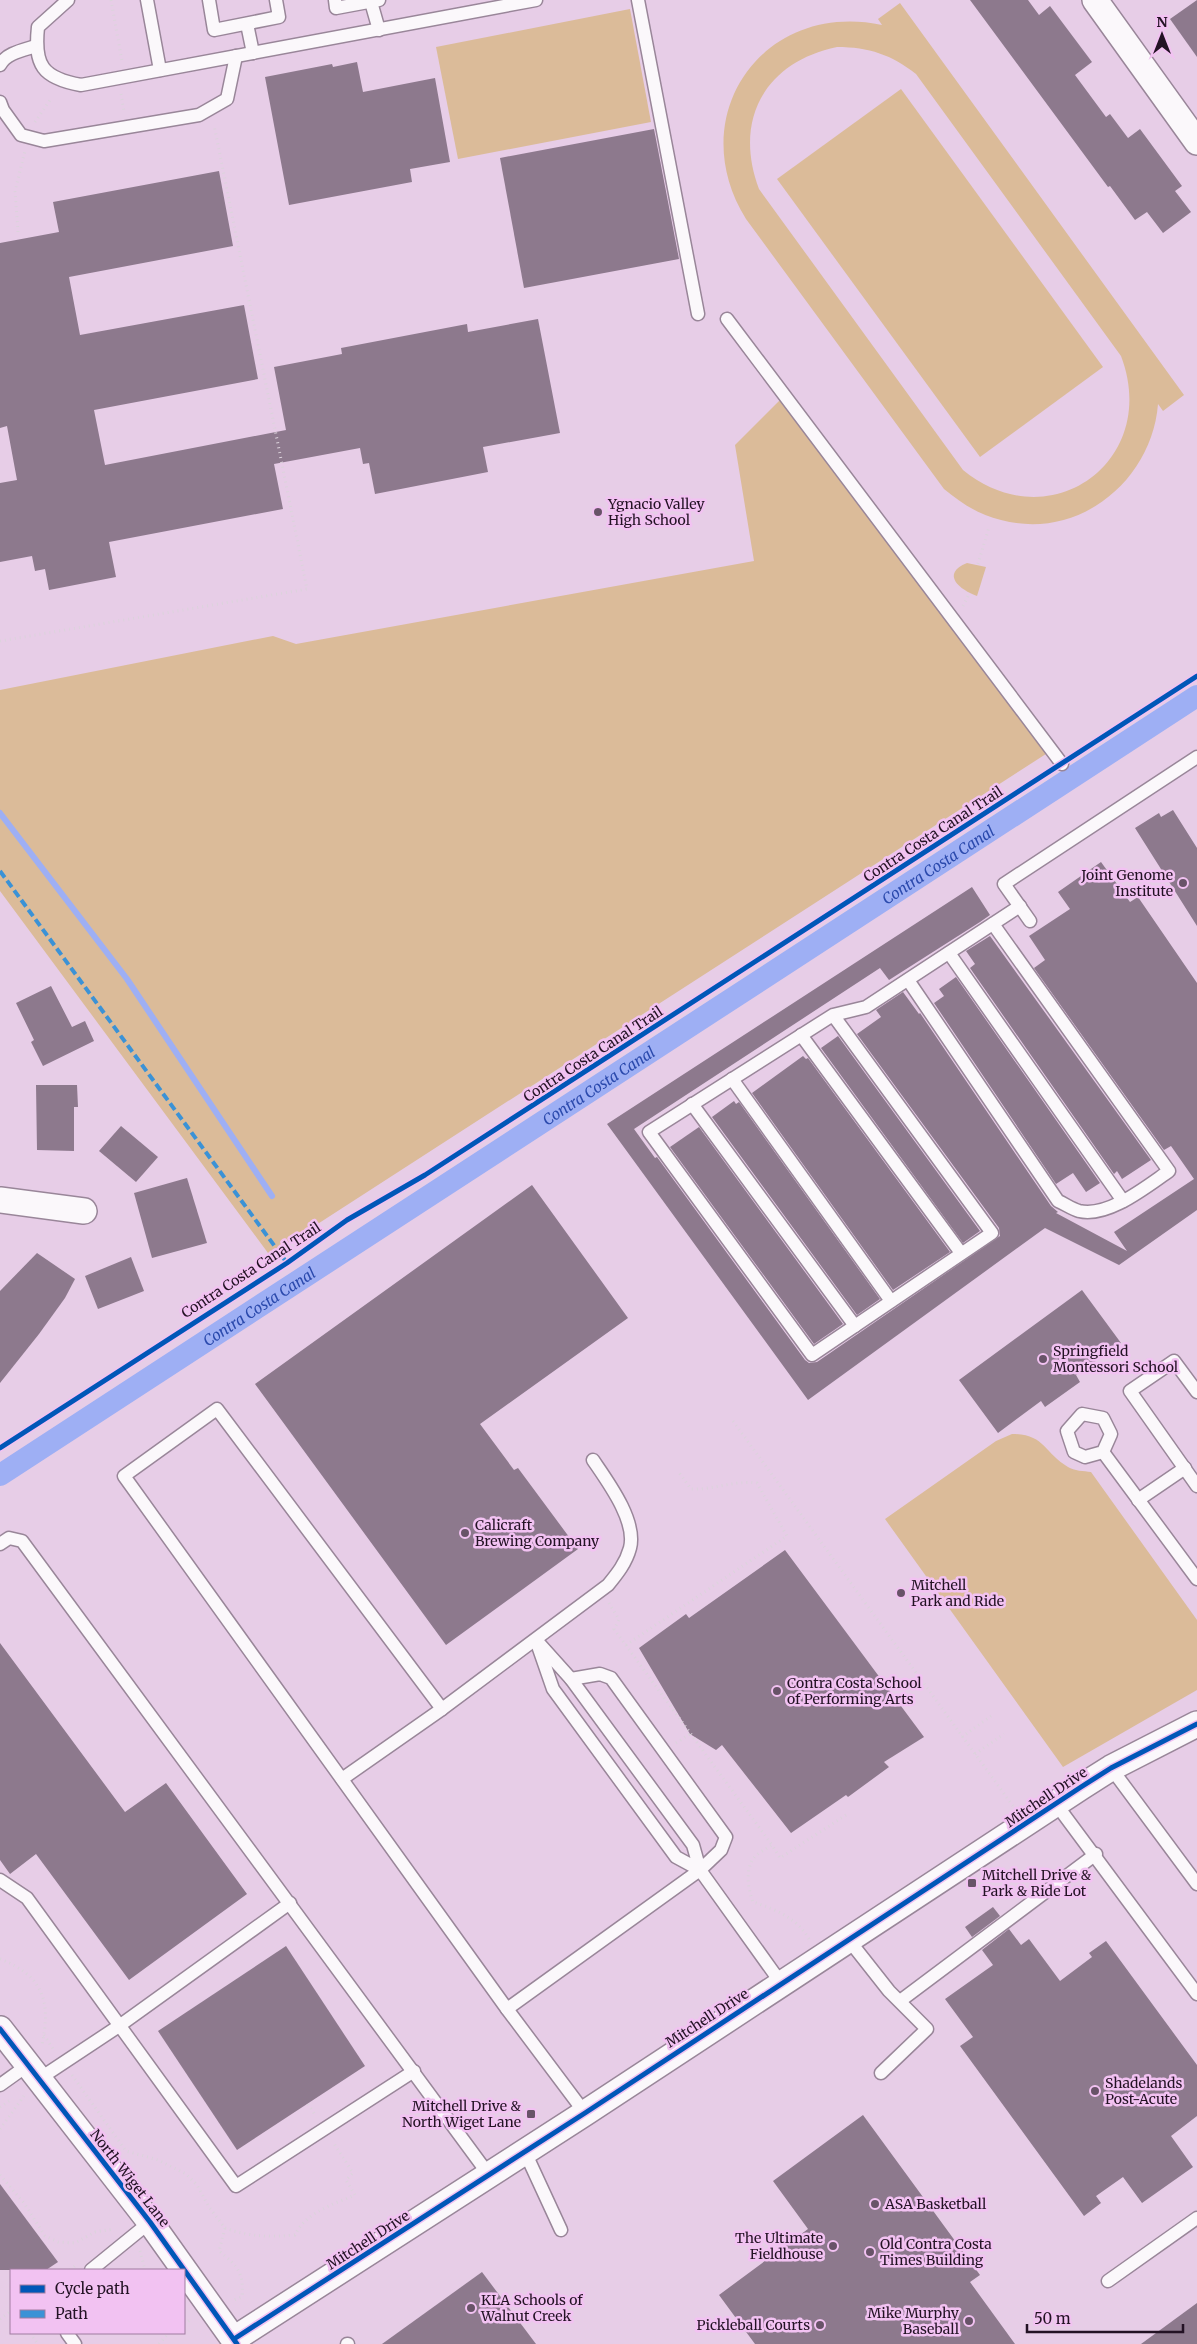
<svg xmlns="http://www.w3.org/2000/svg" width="1197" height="2344" font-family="Merriweather,serif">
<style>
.green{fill:#dbbb99;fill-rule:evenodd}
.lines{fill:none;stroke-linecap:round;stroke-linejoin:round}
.stream{stroke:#9eaff4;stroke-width:6}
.canal{stroke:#9eaff4;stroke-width:22}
.building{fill:#8d798d}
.service-casing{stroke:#998699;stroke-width:15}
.minor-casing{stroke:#998699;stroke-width:28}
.path{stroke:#dcd3dc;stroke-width:3;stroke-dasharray:1 4;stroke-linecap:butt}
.service{stroke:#fbf8fb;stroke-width:12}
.minor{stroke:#fbf8fb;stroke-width:25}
.quiet{stroke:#3b92d6;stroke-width:4;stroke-dasharray:8 4;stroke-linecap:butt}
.cycleway-casing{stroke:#f2c2f2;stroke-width:8}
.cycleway{stroke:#0057b8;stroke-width:5}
.poi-dot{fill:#685368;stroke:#f2c2f2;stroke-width:2}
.labels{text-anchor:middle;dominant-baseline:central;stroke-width:5;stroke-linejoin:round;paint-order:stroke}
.poi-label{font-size:14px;fill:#231224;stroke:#f2c2f2;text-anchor:start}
.street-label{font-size:14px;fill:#231224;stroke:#f2c2f2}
.water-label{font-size:15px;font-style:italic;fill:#2b4aad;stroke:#f2c2f2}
</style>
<rect width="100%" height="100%" fill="#e7cde7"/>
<g class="green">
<path d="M900 3 1184 395 1163 411 1158 404C1152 481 1078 541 1001 520 979 515 961 503 944 489L746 219C682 116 763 0 882 25L878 19ZM837 47C869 47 892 55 916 74L1121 356C1161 461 1050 541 963 470L759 189C733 120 765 62 837 47Z"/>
<polygon points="630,9 651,122 458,159 436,47"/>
<polygon points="901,89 1103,367 980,457 777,179"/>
<polygon points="783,397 1049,752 282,1247 268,1253 0,891 0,690 273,636 296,644 754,561 735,445"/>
<path d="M967 563 986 567 977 596C960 590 940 574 967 563Z"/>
<path d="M1012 1434C1045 1434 1044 1453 1068 1467 1074 1471 1084 1471 1091 1472L1197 1620V1690L1063 1767 885 1519 996 1441Z"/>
</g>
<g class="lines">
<polyline class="stream" points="0,813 127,979 272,1196"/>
<path class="canal" id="s1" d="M0 1475 1197 696"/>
</g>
<g class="building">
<polygon points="970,0 1028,0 1039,15 1050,6 1092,62 1075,75 1106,117 1110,114 1128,138 1140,129 1182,186 1175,191 1191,212 1163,233 1147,212 1135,220 1110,186 1108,187"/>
<polygon points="1197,0 1197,57 1170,19"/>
<polygon points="357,62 363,92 435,78 450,162 410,169 412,182 289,205 265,77 332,64 333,67"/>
<polygon points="654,129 679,259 524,288 500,158"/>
<polygon points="219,171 233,246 69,277 80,335 244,305 258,379 94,410 105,465 286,430 274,367 342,354 341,348 467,324 468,332 538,319 560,433 483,447 488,472 375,494 369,463 363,464 360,448 274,464 283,509 109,542 116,577 49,590 45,569 35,571 32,556 0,562 0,483 17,480 7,426 0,428 0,243 59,232 53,202"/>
<polygon points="1173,810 1197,848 1197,926 1135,828 1159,813 1161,817"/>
<polygon points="1101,862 1130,902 1138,897 1197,983 1197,1210 1119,1265 1045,1228 808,1400 607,1124 972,887 990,915 980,922 889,980 880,968 634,1129 655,1158 657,1157 805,1360 809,1363 817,1362 1000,1236 999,1228 857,1034 881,1017 876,1010 903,992 919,1014 920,1013 1051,1206 1058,1212 1056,1213 1127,1251 1114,1232 1194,1179 1171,1146 1164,1150 1034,968 1045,960 1029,936 1070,909 1058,892"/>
<polygon points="990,936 1151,1160 1122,1179 1117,1171 1114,1174 970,968 975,964 966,951"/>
<polygon points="956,977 1100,1183 1086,1192 1073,1173 1056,1184 934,1003 944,996 939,989"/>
<polygon points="51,986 72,1027 85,1021 94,1041 43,1066 31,1042 34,1040 16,1003"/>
<polygon points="838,1036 980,1231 963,1243 821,1048"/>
<polygon points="803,1056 806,1059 808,1058 950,1252 893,1290 752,1093"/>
<polygon points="36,1085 77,1085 78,1107 74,1107 74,1151 37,1150"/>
<polygon points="734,1101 736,1104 739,1102 880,1299 857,1315 712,1117"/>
<polygon points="121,1126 158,1157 136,1182 99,1151"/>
<polygon points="699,1127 843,1324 814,1344 670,1147"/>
<polygon points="187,1178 207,1243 152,1258 134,1193"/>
<polygon points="532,1185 628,1318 480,1424 514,1470 518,1468 578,1549 446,1645 255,1384"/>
<polygon points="37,1253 75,1279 65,1298 39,1334 0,1383 0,1291"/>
<polygon points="131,1257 144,1291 98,1309 85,1276"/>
<polygon points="1082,1290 1121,1343 1076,1375 1080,1382 1045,1407 1041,1401 998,1433 959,1380"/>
<polygon points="785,1550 924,1737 884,1762 889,1767 848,1797 846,1795 791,1833 722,1745 716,1750 690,1734 639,1648 686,1614 689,1618"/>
<polygon points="0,1643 125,1812 166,1783 247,1894 129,1980 36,1854 10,1874 0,1860"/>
<polygon points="993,1907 1000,1916 972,1937 965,1927"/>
<polygon points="1009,1929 1021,1945 1029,1939 1060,1981 1092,1957 1089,1953 1106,1941 1197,2065 1197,2116 1171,2136 1193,2167 1142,2203 1123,2177 1096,2196 1101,2203 1084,2216 960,2046 973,2037 945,1999 993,1965 982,1950"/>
<polygon points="286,1946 365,2066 237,2150 158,2031"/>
<polygon points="863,2115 980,2275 970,2282 1015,2344 755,2344 719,2295 808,2229 773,2181"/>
<polygon points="0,2184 58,2262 46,2270 0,2270"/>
<polygon points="482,2272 536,2344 382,2344"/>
<polygon points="1197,2303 1197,2344 1141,2344"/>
</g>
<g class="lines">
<g class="service-casing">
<g id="service">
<path d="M68 0 38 27C34 65 42 78 81 85L536 0"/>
<polyline points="147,0 160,70"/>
<polyline points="209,0 214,30 279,17 276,0"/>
<polyline points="335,0 336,8 379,0"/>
<polyline points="638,0 698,314"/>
<polyline points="371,2 379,30"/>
<polyline points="247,24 253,53"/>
<path d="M0 65C6 53 24 50 36 46"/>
<polyline points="0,102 3,110 21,135 44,141 199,115 227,99 236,56"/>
<polyline points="727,319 1062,764"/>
<polyline points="1030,921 1004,884 1197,757"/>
<polyline points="949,953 1123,1201"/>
<path d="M908 980 1058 1201C1065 1204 1072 1209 1079 1211 1108 1218 1147 1186 1169 1171L993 924"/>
<polyline points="833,1015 992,1233 812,1355 649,1132 833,1015 866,1007 1020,906"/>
<polyline points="801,1035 961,1253"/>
<polyline points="732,1079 891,1301"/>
<polyline points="692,1104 855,1326"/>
<polyline points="1197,1392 1174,1361 1130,1391 1197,1486"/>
<polygon points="1082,1414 1103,1418 1111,1434 1103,1452 1085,1457 1074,1452 1067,1431"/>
<polyline points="1103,1452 1197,1579"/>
<polyline points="1138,1500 1185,1468"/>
<polyline points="0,1544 9,1538 22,1541 489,2175"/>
<polygon points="536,1640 571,1679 693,1845 700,1870 676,1857 553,1689"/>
<polyline points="571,1679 600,1674 611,1678 726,1837 721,1850 700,1870"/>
<polyline points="442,1709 217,1409 124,1476 507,2009 585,2113"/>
<polyline points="1111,1768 1197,1884"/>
<path d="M342 1779 442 1709 608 1585C617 1574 626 1563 630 1548 637 1521 608 1482 593 1460"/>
<polyline points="1056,1804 1197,1994"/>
<polyline points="0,1880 27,1898 236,2186 414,2071"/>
<polyline points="848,1939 889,1991 927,2029 881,2073"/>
<polyline points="900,2001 1096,1854"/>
<polyline points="507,2009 700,1870 781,1983"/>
<polyline points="39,2079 119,2026 290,1903"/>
<polyline points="0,2085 28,2065"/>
<polyline points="525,2152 561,2230"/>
<polyline points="91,2270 150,2222"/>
<polyline points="1108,2281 1197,2218"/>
<polyline points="67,2333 75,2344"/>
<polyline points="347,2344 348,2344"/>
</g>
</g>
<g class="minor-casing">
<g id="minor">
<polyline points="1095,0 1197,142"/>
<polyline points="0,1200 84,1211"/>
<polyline points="0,2029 150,2222 237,2344"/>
<polyline points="234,2339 585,2113 1081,1787 1111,1768 1197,1724"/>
</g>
</g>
<g class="path">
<polyline points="111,0 122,61"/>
<polyline points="121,94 124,112"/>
<polyline points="35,122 50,100"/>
<polyline points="18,232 15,191 25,151"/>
<polyline points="978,564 989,527"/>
<polyline points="963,606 969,594"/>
<polyline points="0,641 307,589 214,125"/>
<polyline points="733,1421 1013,1806"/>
<polyline points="609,1603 619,1620 614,1629 772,1845"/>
<path d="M626 1645 787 1536 757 1483C734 1480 714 1490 691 1489L678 1471"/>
<polyline points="962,1737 991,1716"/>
<polyline points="676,1743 690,1734"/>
<polyline points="975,1754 1004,1734"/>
<path d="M809 1939C797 1918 775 1909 753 1902 748 1889 745 1872 753 1859 756 1854 766 1849 772 1845L780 1858 849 1813"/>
<path d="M0 1959C44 1976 51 2002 42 2045"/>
<polyline points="44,2035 54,2050"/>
<path d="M72 2075 126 2151 158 2160 186 2174 197 2185 209 2207 225 2228 219 2251C238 2266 244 2273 242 2297L234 2300"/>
<polyline points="308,2104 316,2116"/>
<polyline points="0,2107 9,2101"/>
<polyline points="0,2129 24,2096"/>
<polyline points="0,2175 24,2203 45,2236 58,2242 75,2243 95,2232 114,2229"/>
<path d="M225 2228C249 2237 269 2237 295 2235 306 2212 334 2204 355 2195L346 2180 353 2173 333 2142"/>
<polyline points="140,2251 145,2270"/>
<polyline points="70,2270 75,2266"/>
<polyline points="0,2319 11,2311"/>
<polyline points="184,2324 192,2319"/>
<polyline points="30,2333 38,2344"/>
<polyline points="159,2344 169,2333"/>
</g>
<use href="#service" class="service"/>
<use href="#minor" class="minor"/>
<polyline class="quiet" points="0,871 287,1263"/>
<g class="cycleway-casing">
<g id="cycleway">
<polyline points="0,1448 287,1263 347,1220 425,1175 1197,676"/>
<polyline points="0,2029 150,2222 237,2344"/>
<polyline points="234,2339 585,2113 1081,1787 1111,1768 1197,1724"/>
</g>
</g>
<use href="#cycleway" class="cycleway"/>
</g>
<g class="poi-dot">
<circle cx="598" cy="512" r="5"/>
<circle cx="1183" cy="883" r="5"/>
<circle cx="1043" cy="1359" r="5"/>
<circle cx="465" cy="1533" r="5"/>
<circle cx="901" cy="1593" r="5"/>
<circle cx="777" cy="1691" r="5"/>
<rect x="967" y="1878" width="10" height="10" rx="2.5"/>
<circle cx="1095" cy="2091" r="5"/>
<rect x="526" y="2109" width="10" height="10" rx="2.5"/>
<circle cx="875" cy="2204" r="5"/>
<circle cx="833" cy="2246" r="5"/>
<circle cx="870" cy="2252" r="5"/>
<circle cx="471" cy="2308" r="5"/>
<circle cx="969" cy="2321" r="5"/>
<circle cx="820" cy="2325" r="5"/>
</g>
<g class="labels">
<g class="poi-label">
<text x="608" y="504">Ygnacio Valley<tspan x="608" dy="16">High School</tspan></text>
<text x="1173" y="875" text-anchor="end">Joint Genome<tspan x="1173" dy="16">Institute</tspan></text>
<text x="1053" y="1351">Springfield<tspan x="1053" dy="16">Montessori School</tspan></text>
<text x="475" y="1525">Calicraft<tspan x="475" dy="16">Brewing Company</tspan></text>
<text x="911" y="1585">Mitchell<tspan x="911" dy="16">Park and Ride</tspan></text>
<text x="787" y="1683">Contra Costa School<tspan x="787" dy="16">of Performing Arts</tspan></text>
<text x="982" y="1875">Mitchell Drive &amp;<tspan x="982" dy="16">Park &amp; Ride Lot</tspan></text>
<text x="1105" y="2083">Shadelands<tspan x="1105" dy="16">Post-Acute</tspan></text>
<text x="521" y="2106" text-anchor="end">Mitchell Drive &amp;<tspan x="521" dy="16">North Wiget Lane</tspan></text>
<text x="885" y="2204">ASA Basketball</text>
<text x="823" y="2238" text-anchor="end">The Ultimate<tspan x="823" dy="16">Fieldhouse</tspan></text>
<text x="880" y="2244">Old Contra Costa<tspan x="880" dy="16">Times Building</tspan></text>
<text x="481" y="2300">KLA Schools of<tspan x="481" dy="16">Walnut Creek</tspan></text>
<text x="959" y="2313" text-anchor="end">Mike Murphy<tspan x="959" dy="16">Baseball</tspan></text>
<text x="810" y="2325" text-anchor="end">Pickleball Courts</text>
</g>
<g class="street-label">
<text transform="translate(933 834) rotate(-33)">Contra Costa Canal Trail</text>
<text transform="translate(593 1054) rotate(-33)">Contra Costa Canal Trail</text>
<text transform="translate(251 1270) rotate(-33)">Contra Costa Canal Trail</text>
<text transform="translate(1046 1797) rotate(-34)">Mitchell Drive</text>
<text transform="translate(707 2018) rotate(-33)">Mitchell Drive</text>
<text transform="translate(130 2178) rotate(52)">North Wiget Lane</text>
<text transform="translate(368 2240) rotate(-33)">Mitchell Drive</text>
</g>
<g class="water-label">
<text stroke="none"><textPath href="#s1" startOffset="1119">Contra Costa Canal</textPath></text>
<text stroke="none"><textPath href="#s1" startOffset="714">Contra Costa Canal</textPath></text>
<text stroke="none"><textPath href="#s1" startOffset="309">Contra Costa Canal</textPath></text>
</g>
</g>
<rect x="10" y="2269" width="175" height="65" fill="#f2c2f2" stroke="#9f7ca0"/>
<rect x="20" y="2285" width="25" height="8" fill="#0057b8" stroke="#9f7ca0"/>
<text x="55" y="2294" font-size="15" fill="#231224">Cycle path</text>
<rect x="20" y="2310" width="25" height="8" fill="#3b92d6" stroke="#9f7ca0"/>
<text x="55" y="2319" font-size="15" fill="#231224">Path</text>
<g transform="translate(1162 35)" stroke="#f2c2f2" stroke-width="4" paint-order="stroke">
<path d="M0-4L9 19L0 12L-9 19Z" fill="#231224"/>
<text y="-8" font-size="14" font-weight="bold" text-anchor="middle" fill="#231224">N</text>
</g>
<path d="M1027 2324v8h156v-8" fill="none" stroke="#231224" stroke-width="2.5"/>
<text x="1034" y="2324" font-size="15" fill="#231224" stroke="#f2c2f2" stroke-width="4" paint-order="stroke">50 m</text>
</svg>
